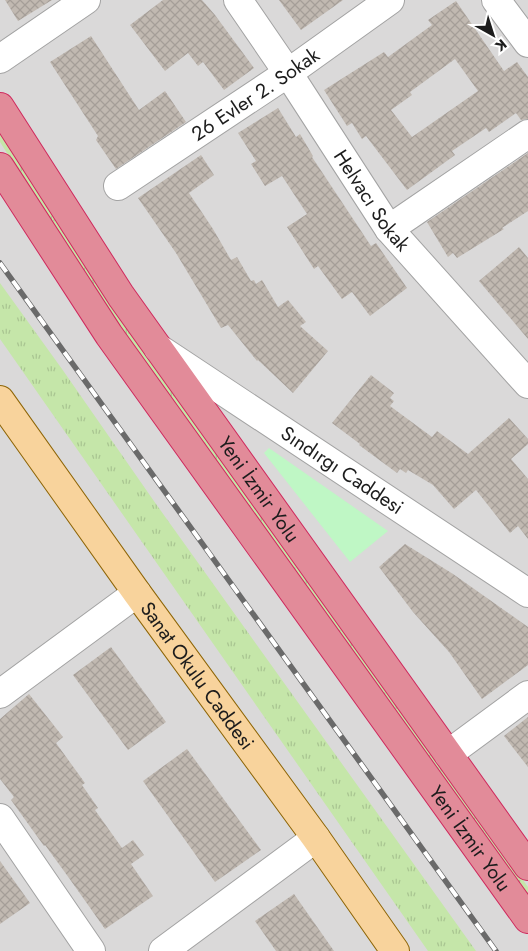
<svg xmlns="http://www.w3.org/2000/svg" width="528" height="951" font-family="Jost,sans-serif">
<style>
.residential{fill:#dad9d9}
.grass{fill:url(#grass-tufts)}
.park{fill:#bff7c5}
.building{fill:url(#building-cross-hatch);fill-rule:evenodd}
.lines{fill:none;stroke-linecap:round;stroke-linejoin:round}
.minor-casing{stroke:#a3a3a3;stroke-width:30}
.major-casing{stroke:#8e6506;stroke-width:30}
.highway-casing{stroke:#cf2a5e;stroke-width:30}
.minor{stroke:#fff;stroke-width:28}
.major{stroke:#f8d39c;stroke-width:28}
.highway{stroke:#e28b99;stroke-width:28}
.rail-casing{stroke:#6a6a6a;stroke-width:5.5}
.rail{stroke:#fff;stroke-width:4;stroke-dasharray:11;stroke-linecap:butt}
.labels{text-anchor:middle;dominant-baseline:central;stroke-width:4;stroke-linejoin:round;paint-order:stroke}
.street-label{font-size:20px;fill:#1c1c1c;stroke:#fff}
</style>
<defs>
<pattern id="grass-tufts" width="24" height="20" patternUnits="userSpaceOnUse" patternTransform="scale(1.25)"><rect width="24" height="20" fill="#c5e6a9"/><path d="M3 7l-1-3M5 7V3M7 7l1-3M15 17l-1-3M17 17v-4M19 17l1-3" fill="none" stroke="#a9c591"/></pattern>
<pattern id="building-cross-hatch" width="8" height="8" patternUnits="userSpaceOnUse" patternTransform="scale(1.25)"><rect width="8" height="8" fill="#c1b9b1"/><path d="M0 0l8 8M0 8l8-8" fill="none" stroke="#a59e98"/></pattern>
</defs>
<rect width="100%" height="100%" fill="#ede9e2"/>
<rect class="residential" x="0" y="0" width="528" height="951"/>
<g class="grass">
<polygon points="0,133 66,235 320,596 528,887 528,898 140,356 60,237 0,142"/>
<polygon points="0,283 62,369 156,504 476,951 428,951 0,339"/>
</g>
<polygon class="park" points="269,448 388,531 350,562 264,453"/>
<g class="building">
<polygon points="5,0 52,0 18,21"/>
<polygon points="163,0 202,0 215,15 254,68 224,90 203,62 198,66 188,53 165,71 130,25"/>
<polygon points="279,0 343,0 301,30"/>
<path d="M456 1 504 71 517 62 528 77V119L521 120 516 113 489 132 486 128 452 151 455 155 407 190 366 136 362 139 352 123 347 126 324 90 384 52 388 57 432 25 428 20ZM455 59 478 91 412 137 391 110 412 95 410 92Z"/>
<polygon points="91,36 139,110 165,91 186,122 116,169 96,140 98,136 50,62"/>
<polygon points="278,108 296,137 300,134 313,156 312,157 371,246 376,243 407,288 370,316 352,292 342,299 318,266 314,269 287,227 307,214 282,176 265,186 251,164 256,161 238,133"/>
<polygon points="528,153 528,211 502,228 504,229 457,258 453,253 448,257 427,222"/>
<polygon points="201,155 214,175 189,193 213,229 231,260 237,257 251,281 254,280 256,284 262,280 278,307 288,300 306,322 300,326 328,351 293,393 258,360 257,361 228,325 221,328 176,253 138,198"/>
<polygon points="519,247 528,258 528,339 479,281"/>
<polygon points="371,375 394,393 390,398 394,401 390,406 432,437 437,431 468,454 509,418 528,439 528,444 511,459 528,479 528,539 518,526 510,533 476,490 454,509 433,485 408,470 406,473 400,469 397,473 359,445 360,444 332,423"/>
<polygon points="405,544 453,574 528,627 528,665 482,699 449,652 413,612 379,567"/>
<polygon points="111,647 166,722 128,750 73,675"/>
<polygon points="29,694 63,737 56,743 85,783 82,785 98,808 95,810 122,848 133,840 144,855 131,864 153,896 105,929 69,878 45,845 44,846 11,800 14,797 0,779 0,719"/>
<polygon points="528,717 528,767 504,736"/>
<polygon points="187,749 261,850 215,882 143,781"/>
<polygon points="0,861 30,903 0,924"/>
<polygon points="294,894 334,951 276,951 255,921"/>
</g>
<g class="lines">
<g class="minor-casing">
<g id="minor">
<path id="s1" d="M238 0 288 73 389 229 528 384"/>
<polyline points="496,0 528,43"/>
<polyline points="0,59 86,0"/>
<path id="s2" d="M118 186 288 73 390 0"/>
<polyline points="389,229 528,134"/>
<path id="s3" d="M158 348 528 593"/>
<polyline points="0,694 137,593"/>
<polyline points="448,754 528,695"/>
<polyline points="0,818 91,951"/>
<polyline points="163,951 316,838"/>
</g>
</g>
<g class="major-casing">
<g id="major">
<path id="s4" d="M0 400 137 593 316 838 395 951"/>
</g>
</g>
<g class="highway-casing">
<g id="highway">
<path id="s5" d="M0 107 121 296 528 866"/>
<path id="s6" d="M0 167 109 335 528 919"/>
</g>
</g>
<use href="#minor" class="minor"/>
<use href="#major" class="major"/>
<use href="#highway" class="highway"/>
<g class="rail-casing">
<polyline id="rail" points="0,263 496,951"/>
</g>
<use href="#rail" class="rail"/>
</g>
<g class="labels">
<g class="street-label">
<text stroke="none"><textPath href="#s2" startOffset="165">26 Evler 2. Sokak</textPath></text>
<text stroke="none"><textPath href="#s1" startOffset="241">Helvacı Sokak</textPath></text>
<text stroke="none"><textPath href="#s3" startOffset="221">Sındırgı Caddesi</textPath></text>
<text stroke="none"><textPath href="#s5" startOffset="462">Yeni İzmir Yolu</textPath></text>
<text stroke="none"><textPath href="#s4" startOffset="339">Sanat Okulu Caddesi</textPath></text>
<text stroke="none"><textPath href="#s6" startOffset="820">Yeni İzmir Yolu</textPath></text>
</g>
</g>
<g transform="translate(493 35) rotate(141)" stroke="#ffffff" stroke-width="4" paint-order="stroke">
<path d="M0-4L9 19L0 12L-9 19Z" fill="#1c1c1c"/>
<text y="-8" font-size="14" font-weight="bold" text-anchor="middle" fill="#1c1c1c">K</text>
</g>
</svg>
